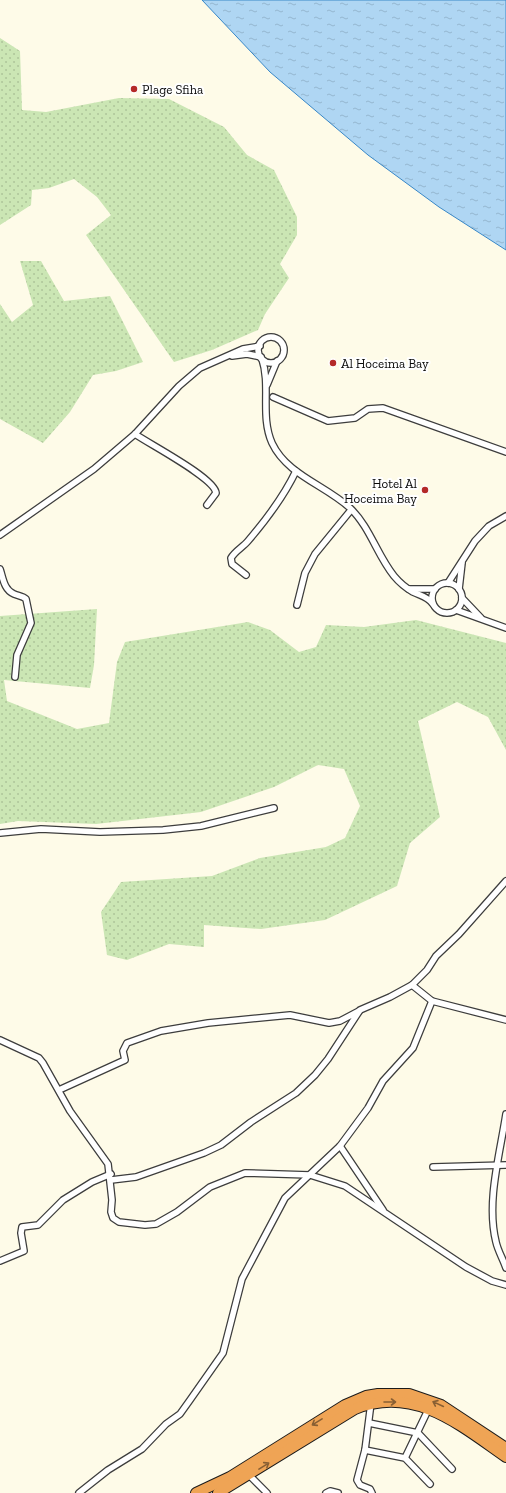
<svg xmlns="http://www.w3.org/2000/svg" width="506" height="1493" font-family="'Zilla Slab',serif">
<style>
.green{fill:url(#green-dots)}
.water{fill:url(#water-ripples);stroke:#3887c7}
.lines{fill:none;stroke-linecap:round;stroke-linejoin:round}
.street-casing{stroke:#3d3d3d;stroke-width:8}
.highway-casing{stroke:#1b1b1b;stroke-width:12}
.street{stroke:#fff;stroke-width:5.5}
.highway{stroke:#efa455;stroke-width:10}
.oneway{stroke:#885f33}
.poi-dot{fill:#b42928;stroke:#fff;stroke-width:1.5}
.labels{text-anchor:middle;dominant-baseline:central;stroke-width:4;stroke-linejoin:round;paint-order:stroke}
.poi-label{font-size:13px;fill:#0a0a0a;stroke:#fff;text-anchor:start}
</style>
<defs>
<pattern id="green-dots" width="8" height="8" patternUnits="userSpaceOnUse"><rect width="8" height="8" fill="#cbe6b4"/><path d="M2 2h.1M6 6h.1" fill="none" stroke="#adc499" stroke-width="1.8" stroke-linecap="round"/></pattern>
<pattern id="water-ripples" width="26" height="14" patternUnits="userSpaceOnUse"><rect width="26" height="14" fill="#afd6f3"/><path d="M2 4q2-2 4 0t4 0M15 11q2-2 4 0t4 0" fill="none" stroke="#95b6cf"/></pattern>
</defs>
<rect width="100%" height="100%" fill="#fefbe8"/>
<g class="green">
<polygon points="0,38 20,51 22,110 46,112 119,98 169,99 224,127 247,155 274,170 297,217 297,235 280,264 289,278 265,314 258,330 212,350 174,362 86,235 111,215 97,197 74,179 49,188 32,190 31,205 0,225"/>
<polygon points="20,261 41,261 64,301 110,296 143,362 116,371 93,375 70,412 43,443 0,419 0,304 12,322 33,305"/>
<polygon points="97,609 94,665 90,688 4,680 7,701 77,729 109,723 117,662 125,642 248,622 270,630 299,652 316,647 326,625 364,627 416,620 506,643 506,750 488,717 457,702 418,721 440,817 410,843 397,886 325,920 261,929 204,925 204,947 169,944 127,960 107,955 101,912 121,882 212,876 260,858 326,847 345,838 360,806 344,769 318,765 274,787 201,812 96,824 18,821 0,824 0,616"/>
</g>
<polygon class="water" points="202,0 506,0 506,250 439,207 368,155 270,72"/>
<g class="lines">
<g class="street-casing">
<g id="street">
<circle cx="271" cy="350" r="13"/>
<polyline points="232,356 247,354 261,357"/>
<path d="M262 359C271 386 260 416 272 443 287 475 325 485 350 508 370 527 377 555 394 576 399 582 406 588 413 592 421 596 427 596 433 604"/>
<polyline points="267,385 277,361"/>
<polyline points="273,397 328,421 355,418 368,409 383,408 506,452"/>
<path d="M135 434C149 444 215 478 216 493L207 505"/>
<polyline points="0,535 94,469 135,434 179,386 200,368 243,349 260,346"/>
<path d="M0 569C3 578 4 590 14 594 19 596 23 596 26 599L31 623 17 655 15 677"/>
<path d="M246 575 232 564 231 558C235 551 243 547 248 541 266 520 284 496 296 471"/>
<circle cx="447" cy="598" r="15"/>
<polyline points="448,583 475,541 489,526 506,516"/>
<polyline points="409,589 435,589"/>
<polyline points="459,589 462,563"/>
<polyline points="462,598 481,618"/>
<polyline points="297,605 305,573 315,554 351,510"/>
<polyline points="456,610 506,628"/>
<polyline points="0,833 41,829 100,832 163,830 201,826 274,808"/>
<polyline points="412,985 432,1001 506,1020"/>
<polyline points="0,1040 39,1058 43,1063 70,1111 108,1164 112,1200 111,1212 113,1218 119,1222 145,1225 156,1224 177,1212 210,1187 245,1173 310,1175 345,1186 466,1267 492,1281 506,1285"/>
<polyline points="59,1090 125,1060 123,1051 127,1043 161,1031 208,1023 290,1015 329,1023 340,1021 359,1011"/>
<path d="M506 1114C500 1154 486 1202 496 1242 498 1251 503 1259 506 1268"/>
<polyline points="340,1146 383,1210"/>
<polyline points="433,1167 506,1165"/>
<polyline points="111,1180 136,1177 204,1153 221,1145 251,1122 296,1093 315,1075 328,1059 360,1010 390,997 412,985 427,970 436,956 459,934 506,881"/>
<polyline points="0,1261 24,1251 21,1233 22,1227 38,1225 63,1200 92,1182 111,1174"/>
<polyline points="371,1403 365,1450 357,1480 360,1485 370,1489 372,1493"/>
<polyline points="369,1423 418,1433 452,1469"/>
<polyline points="365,1450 405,1458 430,1484"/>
<polyline points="405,1458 429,1408"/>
<polyline points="249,1475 267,1493"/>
<polyline points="79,1493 108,1470 142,1449 166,1424 180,1414 190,1400 223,1353 242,1279 285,1198 340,1146 368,1108 383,1081 413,1048 432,1001"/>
<polyline points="326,1493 330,1491 338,1493"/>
</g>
</g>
<g class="highway-casing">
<g id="highway">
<polyline points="196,1493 230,1477 345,1405 366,1396 378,1394 409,1394 441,1405 506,1448"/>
<path d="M218 1493 355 1409C414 1385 460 1425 506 1457"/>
</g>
</g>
<use href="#street" class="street"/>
<use href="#highway" class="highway"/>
</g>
<defs><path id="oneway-shaft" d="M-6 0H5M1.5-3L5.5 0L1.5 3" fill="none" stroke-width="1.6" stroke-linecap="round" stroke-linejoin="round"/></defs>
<g class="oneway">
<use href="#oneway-shaft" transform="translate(390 1402)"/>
<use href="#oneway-shaft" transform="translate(438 1404) rotate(-155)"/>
<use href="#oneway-shaft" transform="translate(317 1422) rotate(148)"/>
<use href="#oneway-shaft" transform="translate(264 1466) rotate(-32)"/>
</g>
<g class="poi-dot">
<circle cx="134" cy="89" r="4"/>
<circle cx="333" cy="363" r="4"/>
<circle cx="425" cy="490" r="4"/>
</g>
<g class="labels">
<g class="poi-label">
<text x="142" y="89">Plage Sfiha</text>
<text x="341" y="363">Al Hoceima Bay</text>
<text x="417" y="483" text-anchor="end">Hotel Al<tspan x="417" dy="15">Hoceima Bay</tspan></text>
</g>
</g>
</svg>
